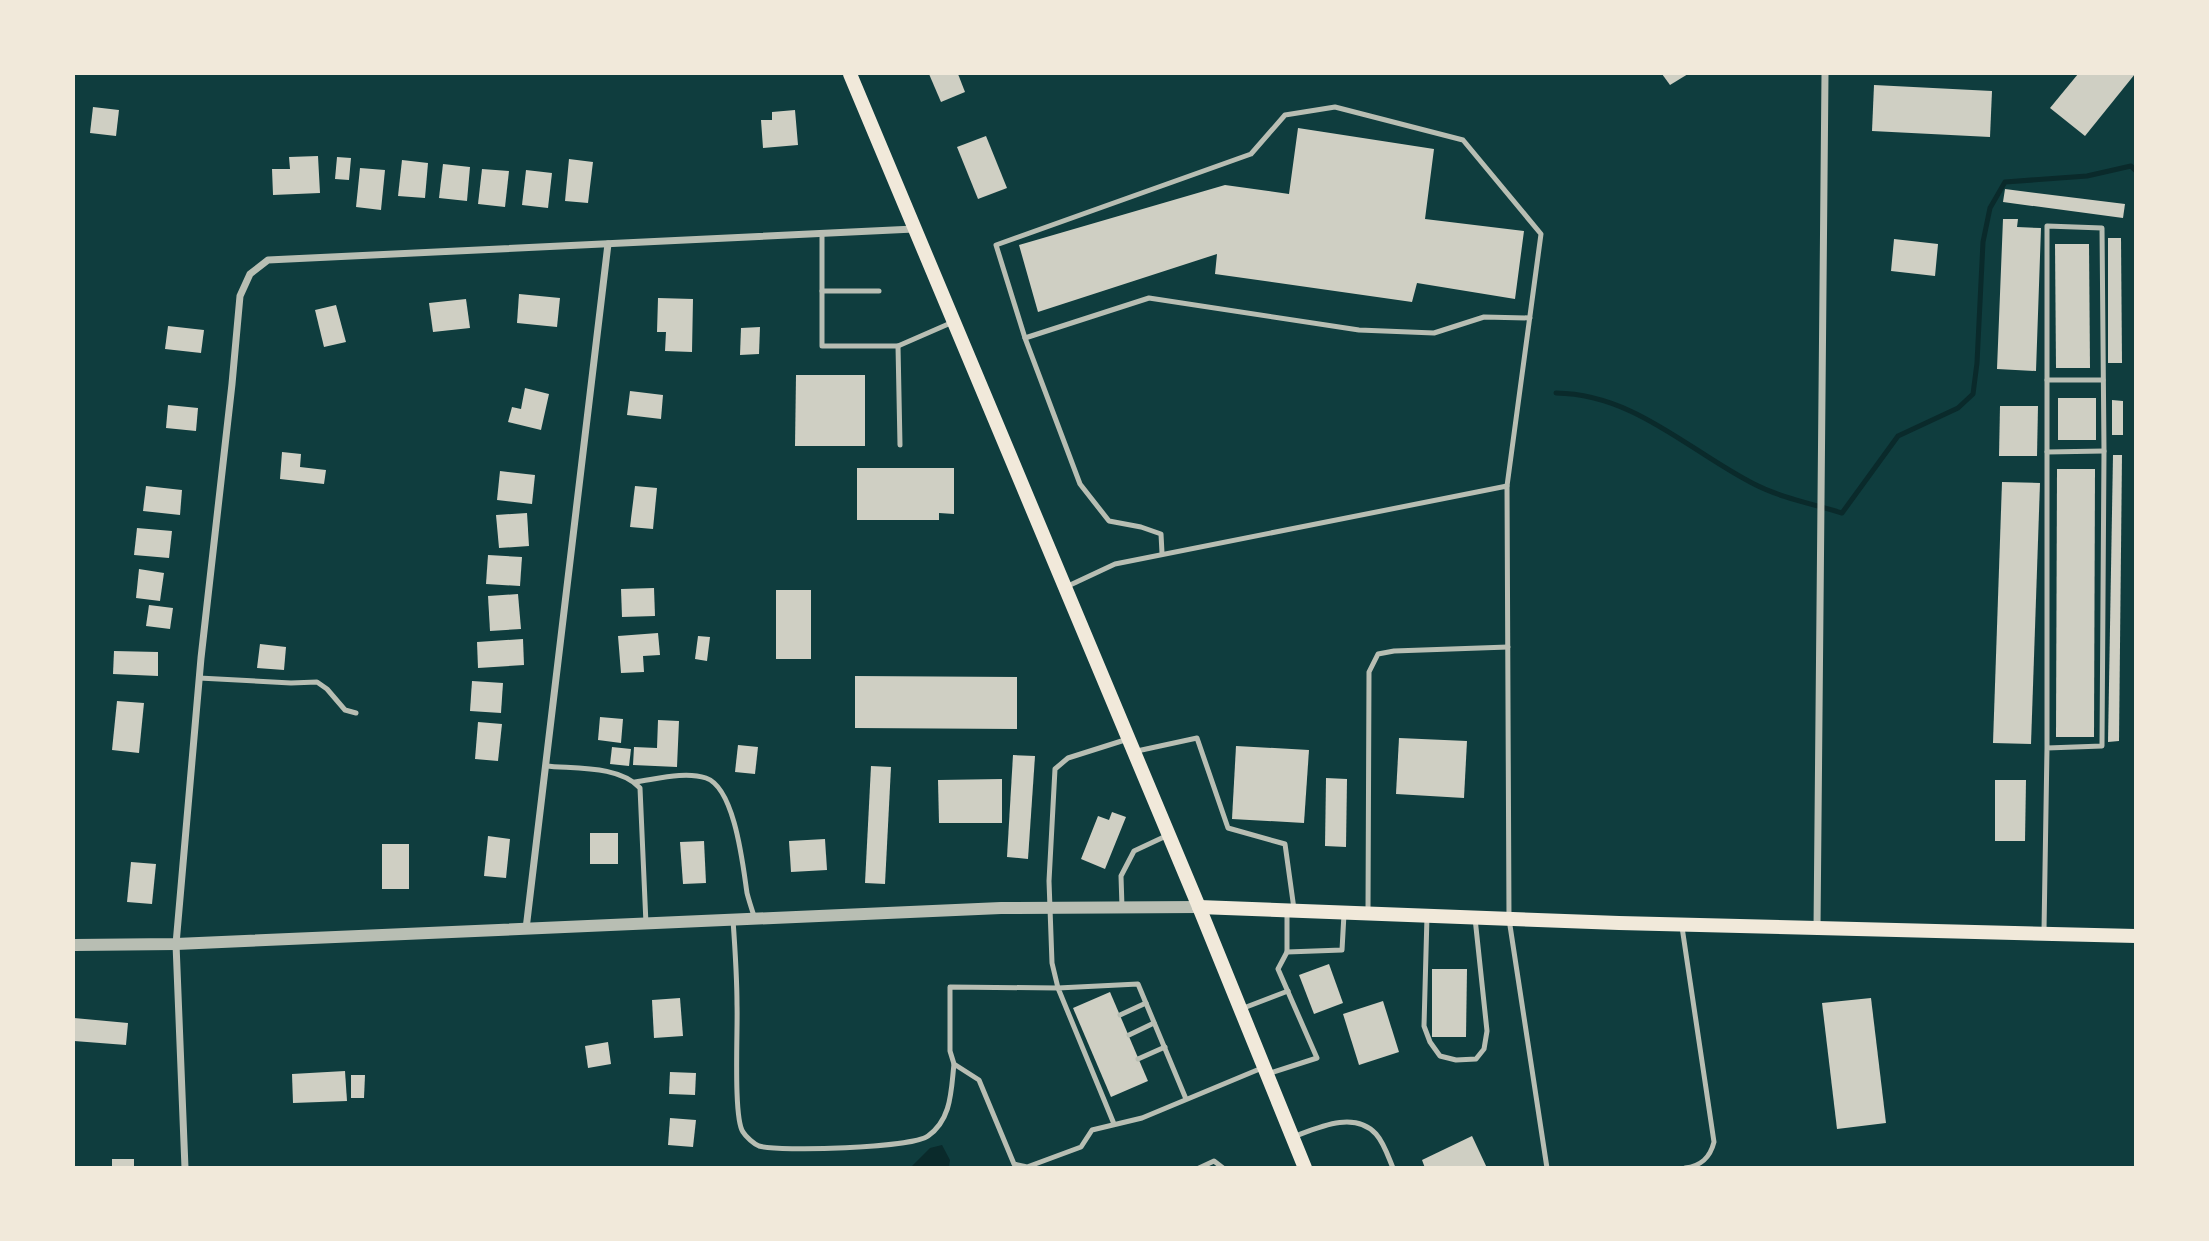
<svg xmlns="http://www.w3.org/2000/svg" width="2209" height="1241" font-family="Rubik,sans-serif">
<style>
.water{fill:#0a2a2b}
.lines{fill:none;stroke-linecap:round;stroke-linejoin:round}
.stream{stroke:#0a2a2b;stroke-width:5}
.building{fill:#cfcfc3}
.service{stroke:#b8beb3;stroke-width:5}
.minor{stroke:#b8beb3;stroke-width:7}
.tertiary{stroke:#b8beb3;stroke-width:12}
.secondary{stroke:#f1e9da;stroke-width:14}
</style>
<rect width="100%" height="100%" fill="#0f3d3e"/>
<polygon class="water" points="942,1145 950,1160 949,1167 911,1167 930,1148"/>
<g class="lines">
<path class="stream" d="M1556 393C1634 394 1689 451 1754 484 1781 498 1813 504 1842 513L1898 436 1958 408 1973 394 1977 363 1983 242 1990 208 2005 182 2087 176 2131 166 2136 171"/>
</g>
<g class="building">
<polygon points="929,74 958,74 965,92 941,102"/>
<polygon points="1662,74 1688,74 1670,85"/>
<polygon points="2078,74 2135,74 2085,136 2050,108"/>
<polygon points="1874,85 1992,91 1990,137 1872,131"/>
<polygon points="93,107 119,110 116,136 90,133"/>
<polygon points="795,110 798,145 763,148 761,120 772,120 772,112"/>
<polygon points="1298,128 1434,149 1425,219 1524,231 1515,299 1417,283 1412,302 1215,274 1217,254 1038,312 1019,245 1225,185 1289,194"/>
<polygon points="986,136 1007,188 978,199 957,147"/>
<polygon points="318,156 320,193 273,195 272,169 290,169 289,157"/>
<polygon points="337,157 351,158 349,180 335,179"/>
<polygon points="569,159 593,162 588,203 565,201"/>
<polygon points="402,160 428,163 425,198 398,196"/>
<polygon points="443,164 470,167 467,201 439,198"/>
<polygon points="360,168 385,170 381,210 356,207"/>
<polygon points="482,169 509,171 505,207 478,204"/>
<polygon points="526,170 552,173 548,208 522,205"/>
<polygon points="2005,189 2125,204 2123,218 2003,202"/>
<polygon points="2003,219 2018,219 2017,227 2041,228 2036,371 1997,369"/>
<polygon points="2108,238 2121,238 2122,363 2108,363"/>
<polygon points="1894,239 1938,244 1935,276 1891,271"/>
<polygon points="2055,244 2089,244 2090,368 2056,368"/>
<polygon points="519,294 560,298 557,327 517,323"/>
<polygon points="658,298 693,299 692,352 665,351 666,332 657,332"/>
<polygon points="466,299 470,328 433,332 429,303"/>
<polygon points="336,305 346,342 324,347 315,310"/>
<polygon points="168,326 204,330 201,353 165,349"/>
<polygon points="760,327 759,354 740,355 741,328"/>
<polygon points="796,375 865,375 865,446 795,446"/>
<polygon points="525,388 549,394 541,430 508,422 512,407 521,409"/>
<polygon points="630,391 663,395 661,419 627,415"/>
<rect x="2058" y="398" width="38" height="42"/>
<polygon points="2112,400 2123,401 2123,435 2112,435"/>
<polygon points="168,405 198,408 196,431 166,428"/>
<polygon points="2000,406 2038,406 2037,456 1999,456"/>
<polygon points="282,452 301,454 300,467 326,470 324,484 280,479"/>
<polygon points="2113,455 2122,455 2119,741 2108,742"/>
<polygon points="857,468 954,468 954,514 939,513 939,520 857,520"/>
<polygon points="2057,469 2095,469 2094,737 2056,737"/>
<polygon points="500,471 535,475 532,504 497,500"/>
<polygon points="2002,482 2040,483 2031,744 1993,743"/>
<polygon points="146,486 182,490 180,515 143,511"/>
<polygon points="635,486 657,488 653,529 630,527"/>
<polygon points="527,513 529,546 499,548 496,515"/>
<polygon points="137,528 172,531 169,558 134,555"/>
<polygon points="488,555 522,557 520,586 486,584"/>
<polygon points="139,569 164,573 160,601 136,598"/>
<polygon points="654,588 655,616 622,617 621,589"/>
<rect x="776" y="590" width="35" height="69"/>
<polygon points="518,594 521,629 490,631 488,596"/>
<polygon points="149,605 173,608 170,629 146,626"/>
<polygon points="658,633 660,655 643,656 644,672 621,673 618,636"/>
<polygon points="698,636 710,637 707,661 695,659"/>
<polygon points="523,639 524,665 478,668 477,642"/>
<polygon points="260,644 286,647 284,670 257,668"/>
<polygon points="114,651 158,652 158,676 113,674"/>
<polygon points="855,676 1017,677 1017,729 855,728"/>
<polygon points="472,681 503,683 501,713 470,711"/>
<polygon points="117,701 144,703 139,753 112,750"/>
<polygon points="600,717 623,719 621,743 598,740"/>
<polygon points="658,720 679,721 677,767 633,765 634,747 657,748"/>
<polygon points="478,722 502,724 498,761 475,759"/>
<polygon points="1399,738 1467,741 1464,798 1396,794"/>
<polygon points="738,745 758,747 755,774 735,772"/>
<polygon points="1236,746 1309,750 1304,823 1232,819"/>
<polygon points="612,747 631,749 629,766 610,764"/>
<polygon points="1013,755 1035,756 1028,859 1007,857"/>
<polygon points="871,766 891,767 885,884 865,883"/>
<polygon points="1326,778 1347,779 1346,847 1325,846"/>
<polygon points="1002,779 1002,823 939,823 938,780"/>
<polygon points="1995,780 2026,780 2025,841 1995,841"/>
<polygon points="1112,812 1126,817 1105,869 1081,859 1098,816 1109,820"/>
<rect x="590" y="833" width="28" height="31"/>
<polygon points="488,836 510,839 506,878 484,876"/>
<polygon points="825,839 827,870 791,872 789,841"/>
<polygon points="704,841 706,883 683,884 680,842"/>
<rect x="382" y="844" width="27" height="45"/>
<polygon points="131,862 156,864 152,904 127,902"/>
<polygon points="1329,964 1343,1003 1314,1014 1299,975"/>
<polygon points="1432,969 1467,969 1466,1037 1432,1037"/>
<polygon points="1110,992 1148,1081 1111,1097 1073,1008"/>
<polygon points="680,998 683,1036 654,1038 652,1000"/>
<polygon points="1871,998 1886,1123 1837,1129 1822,1003"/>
<polygon points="1383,1001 1399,1052 1359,1065 1343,1014"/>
<polygon points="74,1018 128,1023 126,1045 74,1041"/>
<polygon points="608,1042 611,1064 588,1068 585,1046"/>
<polygon points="345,1071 347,1101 293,1103 292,1074"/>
<polygon points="670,1072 696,1073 695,1095 669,1094"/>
<polygon points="351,1075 365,1075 364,1098 351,1098"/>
<polygon points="670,1118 696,1120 693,1147 668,1145"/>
<polygon points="1472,1136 1487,1168 1425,1168 1422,1160"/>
<rect x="112" y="1159" width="22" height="9"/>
</g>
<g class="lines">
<g class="service">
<polyline points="822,233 822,346 898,346 953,322"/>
<polyline points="822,291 879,291"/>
<polyline points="1025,338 1149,298 1359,330 1434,333 1484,317 1530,318"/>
<polyline points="898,346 900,445"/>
<polyline points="2047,380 2103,380"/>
<polyline points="2047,452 2104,451"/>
<polyline points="1162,553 1161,534 1141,527 1109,521 1080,484 1025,338 996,245 1251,154 1285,115 1335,107 1463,140 1541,234 1507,486"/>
<polyline points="1068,586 1115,564 1507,486 1509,919 1547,1168"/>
<polyline points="199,678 291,683 317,682 327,689 345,710 356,713"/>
<polyline points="1128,739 1068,758 1055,769 1049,881 1052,963 1058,988 950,987 950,1051 954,1064 979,1080 1014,1164 1027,1167 1081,1147 1092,1130 1142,1118 1262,1068"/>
<polyline points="1137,751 1197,738 1228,828 1285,844 1294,909"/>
<path d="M546 766C574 769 619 765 640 788L646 924"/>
<path d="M635 782C657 779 685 771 706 778 735 788 743 866 747 893 749 901 752 910 755 919"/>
<polyline points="1122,907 1121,876 1134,851 1166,836"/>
<polyline points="1368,910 1369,672 1378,654 1394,651 1508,647"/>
<polyline points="1427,916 1424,1026 1430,1042 1440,1056 1456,1060 1476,1059 1484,1049 1487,1031 1475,918"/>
<path d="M733 920C735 948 737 977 737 1005 738 1027 733 1118 743 1132 746 1137 754 1144 759 1146 780 1152 912 1148 928 1136 952 1119 951 1090 954 1064"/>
<path d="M1682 927 1714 1142C1710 1158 1701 1166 1685 1168"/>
<polyline points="2044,931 2047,748 2047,226 2102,228 2104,451 2102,746 2047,748"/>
<polyline points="1287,952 1342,950 1344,914"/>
<polyline points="1241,1009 1288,991"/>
<polyline points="1120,1015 1146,1003"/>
<polyline points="1129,1035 1154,1023"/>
<polyline points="1138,1059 1165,1047"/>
<polyline points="1267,1074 1317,1058 1278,969 1287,952 1287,913"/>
<polyline points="1114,1124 1058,988 1138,984 1186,1099"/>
<path d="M1293 1137C1317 1128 1354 1110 1376 1134 1384 1143 1388 1156 1393 1168"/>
<polyline points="1199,1168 1214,1161 1223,1168"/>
</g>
<g class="minor">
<polyline points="526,929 608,244"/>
<polyline points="1817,929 1825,74"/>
<polyline points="185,1168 176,944 201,658 232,384 240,296 250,274 268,260 914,229"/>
</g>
<polyline class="tertiary" points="74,945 176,944 1001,908 1199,907"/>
<g class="secondary">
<polyline points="850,74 1199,907 1305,1168"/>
<polyline points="1199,907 1619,923 2136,936"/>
</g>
</g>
<rect width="2209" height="1241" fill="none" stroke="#f1e9da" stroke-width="150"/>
</svg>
